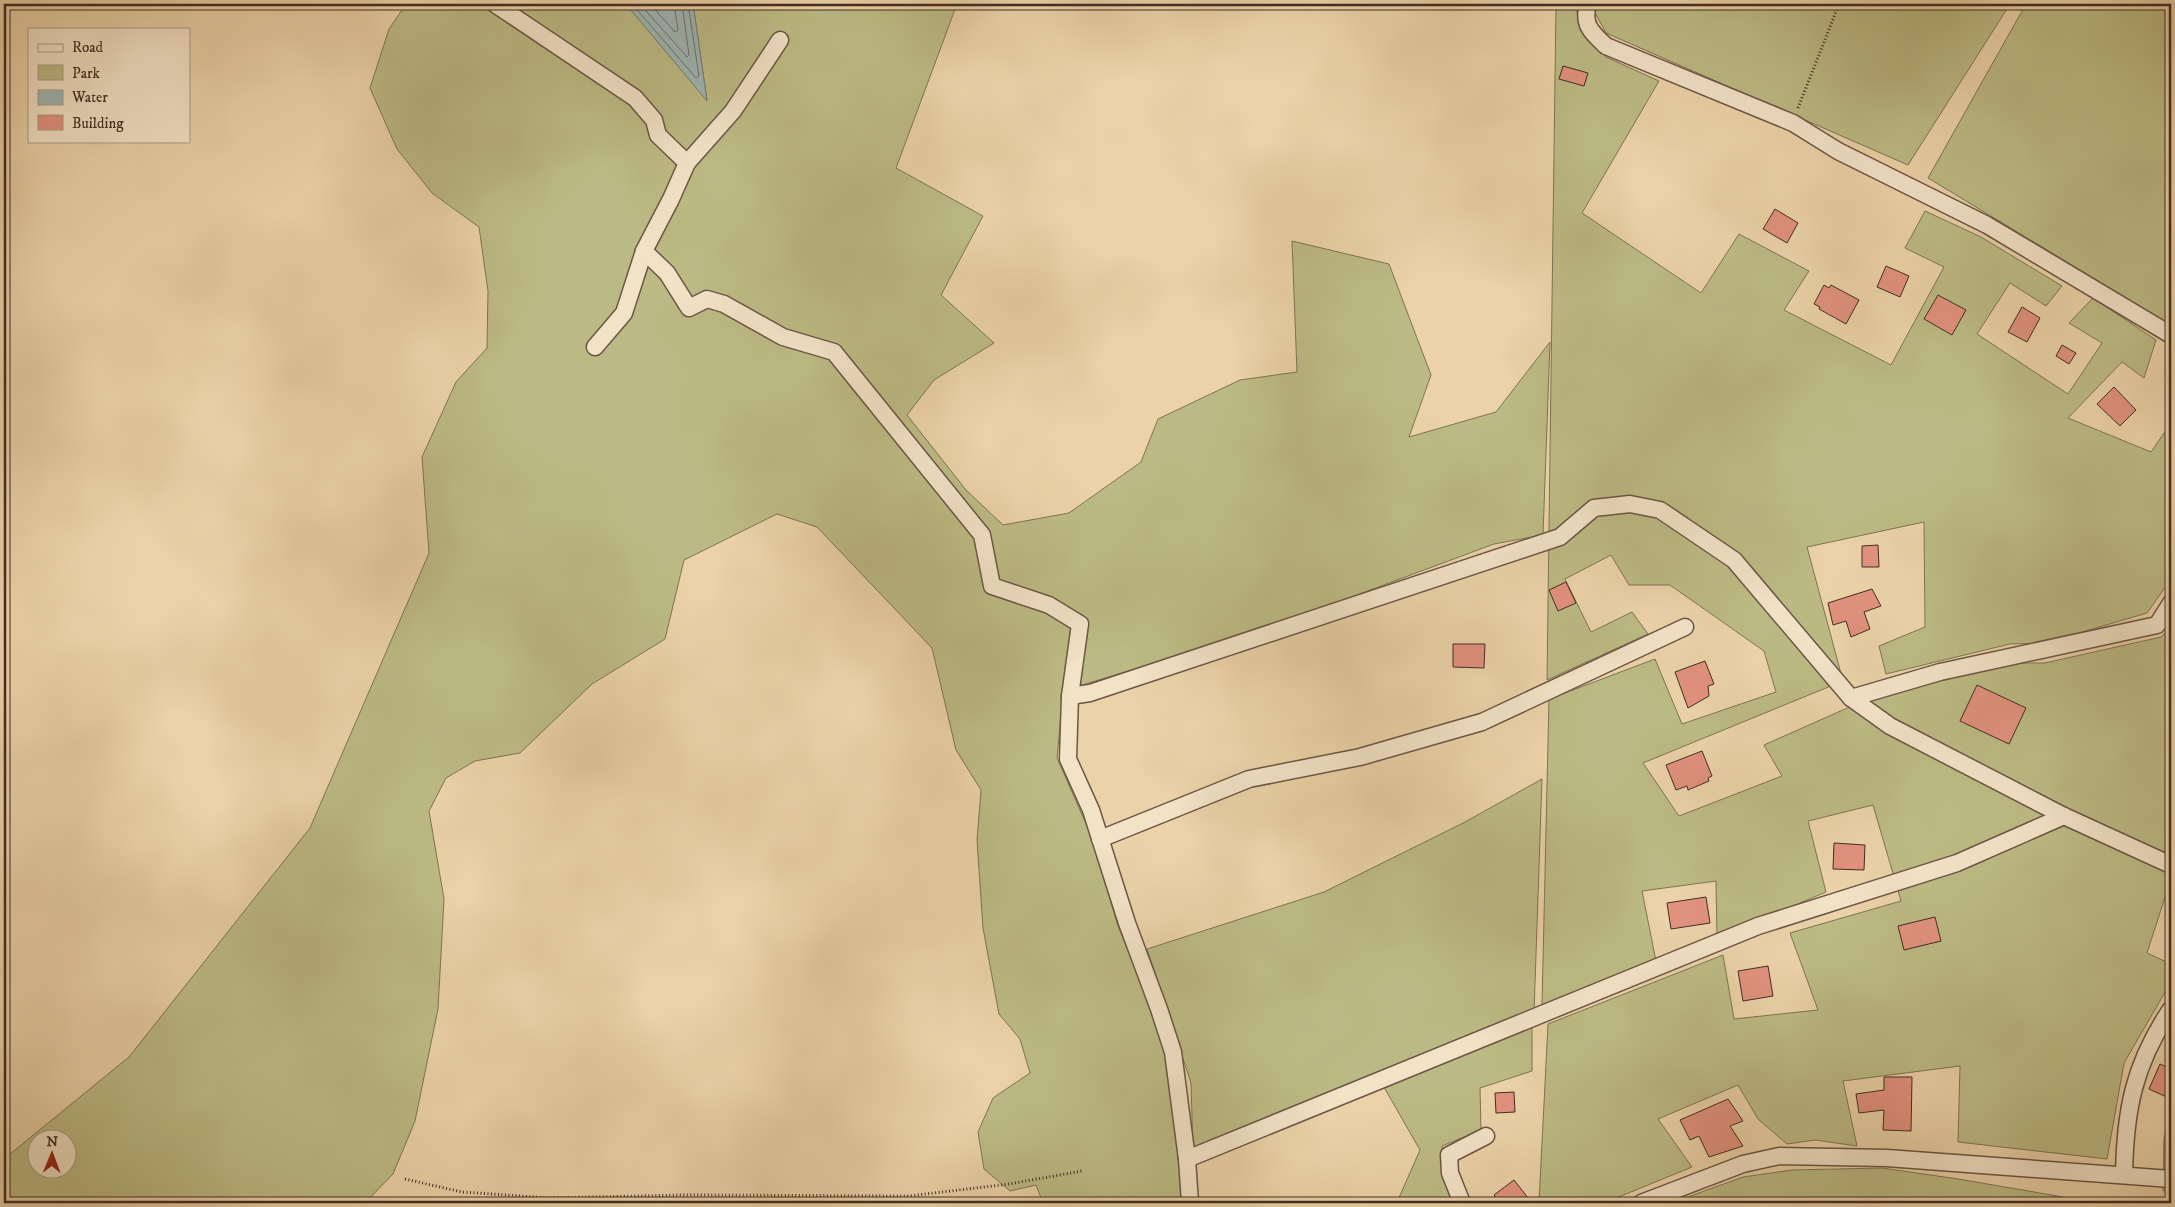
<svg xmlns="http://www.w3.org/2000/svg" width="2175" height="1207" font-family="'IM FELL DW Pica',serif">
<style>
.green{fill:#bcba84;stroke:#7e7454;fill-rule:evenodd}
.water{fill:#9db5b3;stroke:#787f7a}
.lines{fill:none;stroke-linecap:round;stroke-linejoin:round}
.shore{stroke:#6f716c;stroke-width:1}
.building{fill:#e1927e;stroke:#412d24}
.minor-casing{stroke:#6c5645;stroke-width:19}
.path{stroke:#412d24;stroke-width:3;stroke-dasharray:1 2.5;stroke-linecap:butt}
.minor{stroke:#f2e2c6;stroke-width:16}
</style>
<rect width="100%" height="100%" fill="#ebd2a8"/>
<filter id="stains"><feTurbulence type="fractalNoise" baseFrequency=".004" numOctaves="4"/><feColorMatrix values="0 0 0 0 .2 0 0 0 0 .09 0 0 0 0 .02 0 0 0 .5 -.17"/></filter>
<radialGradient id="worn" r=".72"><stop offset=".6" stop-color="#630" stop-opacity="0"/><stop offset="1" stop-color="#630" stop-opacity=".3"/></radialGradient>
<g class="green">
<path d="M406 4H626L707 100 693 4H957L896 168 983 216 941 295 994 343 934 380 907 415 966 490 1003 525 1069 513 1141 462 1158 419 1240 380 1297 372 1292 241 1389 264 1431 375 1409 437 1496 412 1550 342 1543 535 1494 544 1260 631 1082 685 1063 695 1057 758 1091 835 1118 926 1153 1011 1166 1052 1184 1203H1043L1036 1185 1010 1191 984 1169 978 1132 993 1098 1030 1073 1020 1039 999 1014 983 928 977 840 981 790 956 750 932 648 817 527 777 514 684 560 665 639 592 684 520 753 475 761 446 778 429 811 444 899 438 1009 415 1121 393 1174 365 1203H4V1159L129 1057 310 828 429 553 422 457 456 382 487 348 488 291 479 227 432 193 397 149 370 88 389 29ZM38 1140H68V1170H38Z"/>
<polygon points="1556,4 1578,4 1576,11 1606,57 1659,81 1582,213 1701,293 1739,234 1809,271 1784,310 1891,365 1944,267 1905,248 1925,211 1981,237 2062,286 2046,306 2010,283 1977,334 2068,394 2102,343 2069,323 2093,298 2156,340 2144,378 2122,362 2068,418 2151,452 2171,423 2171,579 2147,613 2045,643 2010,644 1886,674 1879,646 1925,627 1924,522 1807,547 1843,681 1643,763 1679,816 1782,776 1764,745 1872,697 1941,678 2014,663 2045,663 2161,637 2171,627 2171,896 2166,894 2147,953 2171,964 2171,982 2124,1063 2107,1159 1958,1142 1960,1066 1843,1081 1857,1146 1815,1140 1787,1144 1758,1119 1738,1085 1658,1119 1692,1167 1604,1203 1539,1203 1548,1024 1723,955 1734,1019 1818,1010 1790,933 1901,901 1873,805 1808,821 1826,892 1717,938 1716,881 1642,891 1656,961 1542,1005 1549,699 1655,659 1682,724 1776,692 1764,651 1670,585 1629,585 1611,555 1565,579 1591,632 1632,612 1648,634 1547,680"/>
<polygon points="1596,4 2010,4 1908,165 1606,33 1594,11"/>
<polygon points="2026,4 2171,4 2171,325 1928,178"/>
<polygon points="1542,779 1534,1013 1532,1014 1532,1071 1480,1088 1481,1130 1442,1146 1447,1181 1454,1203 1388,1203 1398,1200 1420,1150 1377,1075 1193,1151 1191,1083 1147,949 1324,892 1465,822"/>
<polygon points="2171,1114 2171,1191 2163,1191 2164,1138"/>
<polygon points="1882,1168 1958,1179 2098,1203 1671,1203 1743,1177 1792,1170"/>
</g>
<polygon class="water" points="626,4 693,4 707,101"/>
<g class="lines">
<g class="shore">
<polyline points="632,4 696,78 699,76 688,4"/>
<polyline points="640,4 687,57 689,55 682,4"/>
<polyline points="650,4 675,32 678,30 674,4"/>
</g>
</g>
<g class="building">
<polygon points="1563,66 1588,73 1584,86 1559,79"/>
<polygon points="1775,209 1798,223 1787,243 1763,229"/>
<polygon points="1886,266 1909,276 1900,297 1877,287"/>
<polygon points="1824,285 1829,288 1831,285 1859,300 1846,324 1819,309 1820,307 1814,304"/>
<polygon points="1938,295 1966,310 1952,335 1924,319"/>
<polygon points="2022,307 2040,318 2027,342 2008,332"/>
<polygon points="2062,345 2076,353 2069,364 2056,356"/>
<polygon points="2114,387 2136,410 2120,426 2097,404"/>
<polygon points="1878,545 1879,567 1862,567 1862,546"/>
<polygon points="1566,582 1576,603 1558,611 1549,590"/>
<polygon points="1872,589 1881,606 1864,612 1870,629 1851,637 1846,621 1833,625 1828,603"/>
<polygon points="1453,644 1485,644 1484,668 1453,667"/>
<polygon points="1705,661 1714,684 1708,686 1709,696 1688,708 1675,672"/>
<polygon points="1977,685 2026,708 2009,744 1960,721"/>
<polygon points="1702,751 1712,776 1708,778 1709,781 1688,790 1687,786 1676,790 1666,765"/>
<polygon points="1834,843 1865,845 1864,870 1833,869"/>
<polygon points="1706,897 1710,923 1671,929 1667,903"/>
<polygon points="1935,917 1941,941 1904,950 1898,926"/>
<polygon points="1768,966 1773,996 1743,1001 1738,971"/>
<polygon points="2160,1064 2171,1069 2171,1099 2149,1089"/>
<polygon points="1884,1077 1912,1077 1911,1131 1883,1130 1884,1110 1859,1113 1856,1094 1884,1090"/>
<polygon points="1514,1092 1515,1112 1496,1113 1495,1093"/>
<polygon points="1728,1099 1743,1121 1730,1126 1743,1146 1709,1157 1699,1136 1690,1140 1680,1120"/>
<polygon points="1514,1180 1532,1203 1501,1203 1494,1195"/>
</g>
<g class="lines">
<g class="minor-casing">
<g id="minor">
<polyline points="495,4 635,98 654,120 658,135 687,163 671,199 644,251 624,313 595,347"/>
<path d="M1588 4C1582 25 1592 33 1606 46L1793 123 1838 151 1987 225 2171 335"/>
<polyline points="687,163 733,111 780,40"/>
<polyline points="644,251 667,273 689,308 707,299 724,304 783,337 834,352 982,535 992,586 1049,605 1080,624 1070,696 1068,759 1091,810 1127,923 1159,1009 1173,1052 1187,1159 1190,1203"/>
<polyline points="1070,696 1090,693 1560,537 1594,508 1630,504 1660,510 1734,560 1851,698 1890,726 2064,816 2171,865"/>
<polyline points="1851,698 1940,672 2157,625 2171,603"/>
<polyline points="1100,839 1249,779 1360,757 1482,722 1685,627"/>
<polyline points="1187,1159 1758,926 1957,863 2064,816"/>
<path d="M2124 1175C2125 1110 2134 1064 2171 1009"/>
<polyline points="1462,1203 1450,1173 1449,1155 1486,1136"/>
<polyline points="1641,1203 1743,1164 1779,1156 1887,1158 2171,1179"/>
</g>
</g>
<g class="path">
<polyline points="1798,108 1839,4"/>
<polyline points="405,1179 462,1192 549,1198 684,1195 909,1196 1009,1184 1082,1171"/>
</g>
<use href="#minor" class="minor"/>
</g>
<rect width="2175" height="1207" fill="none" stroke="#ebd2a8" stroke-width="20"/>
<rect x="5" y="5" width="2165" height="1197" fill="none" stroke="#412d24" stroke-width="2.5"/>
<rect x="10" y="10" width="2155" height="1187" fill="none" stroke="#412d24"/>
<rect x="28" y="28" width="162" height="115" fill="#f2e2c6" stroke="#ab9a85"/>
<rect x="38" y="44" width="25" height="8" fill="#f2e2c6" stroke="#ab9a85"/>
<text x="72" y="52" font-size="15" fill="#412d24">Road</text>
<rect x="38" y="65" width="25" height="15" fill="#bcba84" stroke="#ab9a85"/>
<text x="72" y="78" font-size="15" fill="#412d24">Park</text>
<rect x="38" y="90" width="25" height="15" fill="#9db5b3" stroke="#ab9a85"/>
<text x="72" y="102" font-size="15" fill="#412d24">Water</text>
<rect x="38" y="115" width="25" height="15" fill="#e1927e" stroke="#ab9a85"/>
<text x="72" y="128" font-size="15" fill="#412d24">Building</text>
<g transform="translate(52 1154) rotate(1)"><circle r="24" fill="#f2e2c6" stroke="#ab9a85"/>
<path d="M0-4L9 19L0 12L-9 19Z" fill="#8f2418"/>
<text y="-8" font-size="14" font-weight="bold" text-anchor="middle" fill="#412d24">N</text>
</g>
<rect width="100%" height="100%" filter="url(#stains)"/>
<rect width="100%" height="100%" fill="url(#worn)"/>
</svg>
